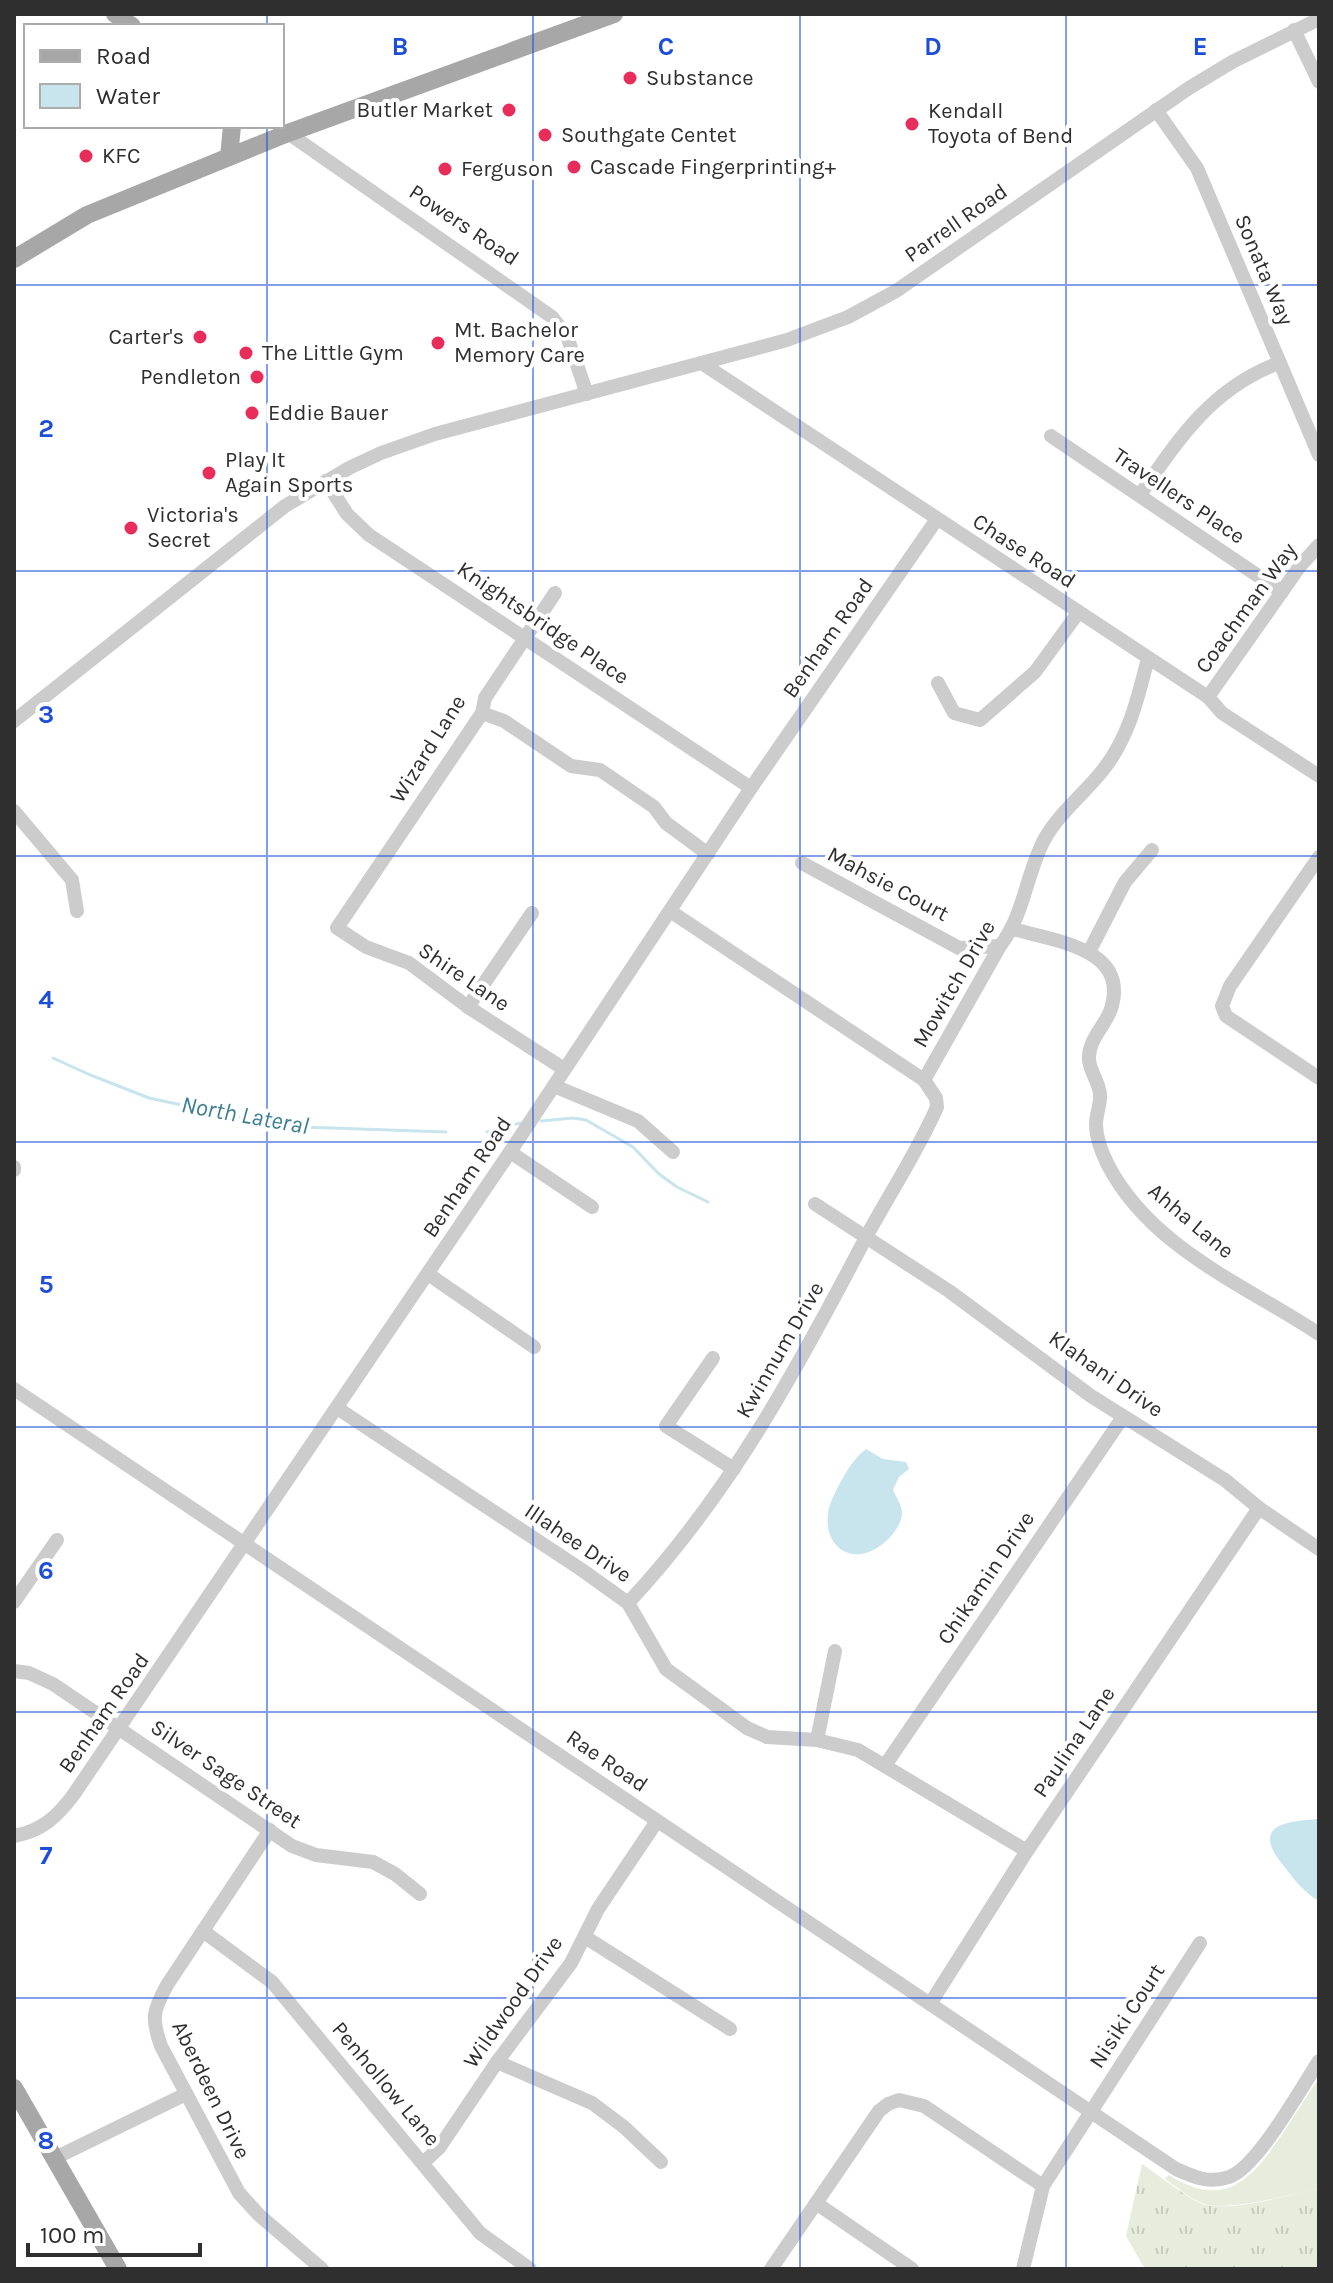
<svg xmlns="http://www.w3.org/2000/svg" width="1333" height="2283" font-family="Karla,sans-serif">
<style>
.grass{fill:url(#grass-tufts)}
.green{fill:#e7ecdc}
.water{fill:#c8e4ed}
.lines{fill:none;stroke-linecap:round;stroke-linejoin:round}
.stream{stroke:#c8e4ed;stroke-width:3}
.minor{stroke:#ccc;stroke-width:14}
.major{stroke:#a7a7a7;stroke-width:18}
.grid{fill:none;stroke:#1d4ed8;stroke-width:2;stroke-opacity:0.55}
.poi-dot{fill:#e92d5a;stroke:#fff;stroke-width:3}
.labels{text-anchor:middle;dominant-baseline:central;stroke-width:8;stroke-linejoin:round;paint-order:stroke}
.poi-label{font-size:22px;fill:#2f2f2f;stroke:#fff;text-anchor:start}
.street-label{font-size:22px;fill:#2f2f2f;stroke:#fff}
.water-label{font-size:24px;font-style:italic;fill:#3b7f93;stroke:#fff}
.grid-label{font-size:26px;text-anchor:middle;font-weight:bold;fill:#1d4ed8;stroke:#fff;stroke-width:8;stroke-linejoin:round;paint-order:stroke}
</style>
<defs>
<pattern id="grass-tufts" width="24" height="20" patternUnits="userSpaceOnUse" patternTransform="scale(2)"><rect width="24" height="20" fill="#e7ecdc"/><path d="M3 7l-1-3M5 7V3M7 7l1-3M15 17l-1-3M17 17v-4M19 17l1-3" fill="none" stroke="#c6cbbd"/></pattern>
</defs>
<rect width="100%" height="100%" fill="#fff"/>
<path class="grass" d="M1142 2164C1157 2174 1192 2202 1206 2205 1236 2211 1289 2195 1319 2188V2269H1145L1126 2236Z"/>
<path class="green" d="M1319 2078V2188C1294 2194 1224 2213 1202 2203 1189 2198 1177 2187 1165 2179L1169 2175C1223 2209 1250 2182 1281 2136 1294 2117 1306 2097 1319 2078Z"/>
<g class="water">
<path d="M866 1449 883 1459 906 1462 909 1469 899 1477 893 1490C896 1497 902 1505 902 1513 902 1522 897 1528 892 1535 854 1578 811 1542 834 1495 842 1479 852 1459 866 1449Z"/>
<path d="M1319 1819V1901C1303 1892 1294 1879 1283 1865 1251 1826 1284 1821 1319 1819Z"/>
</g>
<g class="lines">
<g class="stream">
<polyline points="53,1058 88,1074 149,1098 238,1117 303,1127 446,1132"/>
<polyline points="541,1121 573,1118 586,1120 633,1147 659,1174 677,1187 708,1202"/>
<polyline points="487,1132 520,1123"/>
</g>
<g class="minor">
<polyline points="1294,30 1319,82"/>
<polyline points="1156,110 1197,168 1319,455"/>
<polyline points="288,133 552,317 567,336 587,394"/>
<polyline points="703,364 1208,697 1222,713 1319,776"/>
<polyline points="1051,436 1282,592"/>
<polyline points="326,481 347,514 369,535 751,788"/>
<path d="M1140 495C1179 438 1212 388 1279 363"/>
<polyline points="555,593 485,698 482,713 337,928 366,947 409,963 468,1007 564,1069"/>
<polyline points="938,683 954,713 980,720 1035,672 1078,613"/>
<polyline points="1208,697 1300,566 1319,545"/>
<polyline points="482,713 504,721 571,766 600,770 654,807 666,823 708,854"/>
<polyline points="14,721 285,506 349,468 381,453 435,434 787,340 848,317 896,291 1189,88 1232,62 1319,19"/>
<polyline points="14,811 72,880 77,911"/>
<polyline points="1319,857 1230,986 1222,1006 1226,1016 1319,1078"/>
<polyline points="802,863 959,948 1000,946"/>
<path d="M1013 929C1054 941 1130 948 1111 1009 1105 1026 1088 1040 1089 1059 1089 1070 1099 1082 1100 1094 1101 1104 1096 1114 1096 1124 1096 1137 1102 1153 1108 1165 1151 1248 1245 1285 1319 1334"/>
<polyline points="1089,952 1125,882 1152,850"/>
<polyline points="468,1007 532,913"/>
<path d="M924 1080 1000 946C1024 915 1026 875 1044 840 1059 813 1084 794 1103 770 1129 737 1138 698 1148 658"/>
<polyline points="554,1086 638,1121 673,1152"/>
<polyline points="510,1152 592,1207"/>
<polyline points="14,1167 14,1170"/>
<polyline points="815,1204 949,1291 1091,1396 1225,1480 1259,1508 1319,1549"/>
<polyline points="428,1274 534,1347"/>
<polyline points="713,1358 666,1426 734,1469"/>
<path d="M14 1389 1176 2169C1194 2177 1209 2184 1229 2177 1257 2168 1301 2088 1319 2061"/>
<polyline points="337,1408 582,1570 628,1603 666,1669 747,1728 767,1737 817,1740 858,1750 1027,1851"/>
<polyline points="14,1602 57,1540"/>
<path d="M628 1603C729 1495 796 1371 864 1241 888 1196 917 1153 937 1107L936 1098 924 1080 670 911"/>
<polyline points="14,1671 29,1673 53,1684 292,1846 316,1855 373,1862 395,1874 420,1894"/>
<polyline points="817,1740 835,1651"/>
<polyline points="886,1764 1123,1417"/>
<path d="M270 1830 167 1985C153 2011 151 2018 161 2046L239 2193 259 2215 322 2269"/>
<path d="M14 1836C42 1831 58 1816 74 1794L510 1152 751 788 937 519"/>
<polyline points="203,1931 272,1982 480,2233 530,2269"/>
<polyline points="585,1937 730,2029"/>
<polyline points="930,2004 1027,1851 1259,1508"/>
<polyline points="497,2062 592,2103 624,2127 661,2162"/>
<polyline points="55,2158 186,2094"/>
<polyline points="423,2163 439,2148 497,2062 571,1963 598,1909 657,1821"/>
<polyline points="816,2203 912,2269"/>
<polyline points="771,2269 879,2111 888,2104 899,2100 924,2106 1043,2186"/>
<polyline points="1023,2269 1043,2186 1200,1943"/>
</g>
<g class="major">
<polyline points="115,14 132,26"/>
<polyline points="229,157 232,126"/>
<polyline points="14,259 87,215 288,133 614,14"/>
<polyline points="14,2088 118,2269"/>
</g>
</g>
<path class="grid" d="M267 14V26M533 14V2269M800 14V2269M1066 14V2269M267 126V2269M14 285H1319M14 571H1319M14 856H1319M14 1142H1319M14 1427H1319M14 1712H1319M14 1998H1319"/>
<g class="poi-dot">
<circle cx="630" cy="78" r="8"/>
<circle cx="509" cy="110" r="8"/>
<circle cx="912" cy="124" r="8"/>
<circle cx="545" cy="135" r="8"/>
<circle cx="86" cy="156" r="8"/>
<circle cx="574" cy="167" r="8"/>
<circle cx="445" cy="169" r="8"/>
<circle cx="200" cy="337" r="8"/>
<circle cx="438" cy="343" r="8"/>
<circle cx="246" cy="353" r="8"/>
<circle cx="257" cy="377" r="8"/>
<circle cx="252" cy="413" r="8"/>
<circle cx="209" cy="473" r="8"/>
<circle cx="131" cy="528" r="8"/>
</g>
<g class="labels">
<g class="poi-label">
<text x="646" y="78">Substance</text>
<text x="493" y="110" text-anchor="end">Butler Market</text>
<text x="928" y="111">Kendall<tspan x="928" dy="25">Toyota of Bend</tspan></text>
<text x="561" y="135">Southgate Centet</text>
<text x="102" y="156">KFC</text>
<text x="590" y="167">Cascade Fingerprinting+</text>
<text x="461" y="169">Ferguson</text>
<text x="454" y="330">Mt. Bachelor<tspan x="454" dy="25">Memory Care</tspan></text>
<text x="184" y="337" text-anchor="end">Carter's</text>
<text x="262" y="353">The Little Gym</text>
<text x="241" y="377" text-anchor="end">Pendleton</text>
<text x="268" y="413">Eddie Bauer</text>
<text x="225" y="460">Play It<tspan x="225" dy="25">Again Sports</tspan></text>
<text x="147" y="515">Victoria's<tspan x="147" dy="25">Secret</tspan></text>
</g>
<g class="street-label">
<text transform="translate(956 223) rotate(-35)">Parrell Road</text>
<text transform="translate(464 225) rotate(34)">Powers Road</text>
<text transform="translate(1264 270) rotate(67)">Sonata Way</text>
<text transform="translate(1179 496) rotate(34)">Travellers Place</text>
<text transform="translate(1024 551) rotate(33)">Chase Road</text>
<text transform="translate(1246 608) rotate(-54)">Coachman Way</text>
<text transform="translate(543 623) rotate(34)">Knightsbridge Place</text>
<text transform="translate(828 638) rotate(-55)">Benham Road</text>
<text transform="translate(428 749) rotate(-58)">Wizard Lane</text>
<text transform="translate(888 884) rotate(28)">Mahsie Court</text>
<text transform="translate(464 977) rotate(34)">Shire Lane</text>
<text transform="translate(954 984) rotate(-60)">Mowitch Drive</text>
<text transform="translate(467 1177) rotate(-56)">Benham Road</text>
<text transform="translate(1191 1221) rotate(40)">Ahha Lane</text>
<text transform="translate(780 1350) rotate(-60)">Kwinnum Drive</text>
<text transform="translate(1106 1374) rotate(35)">Klahani Drive</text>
<text transform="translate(578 1543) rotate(34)">Illahee Drive</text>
<text transform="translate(986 1578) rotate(-56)">Chikamin Drive</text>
<text transform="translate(104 1713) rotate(-55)">Benham Road</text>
<text transform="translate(1074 1742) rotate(-56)">Paulina Lane</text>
<text transform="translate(607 1761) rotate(34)">Rae Road</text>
<text transform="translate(226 1774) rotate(34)">Silver Sage Street</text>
<text transform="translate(513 2002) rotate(-55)">Wildwood Drive</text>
<text transform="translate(1127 2016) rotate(-57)">Nisiki Court</text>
<text transform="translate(386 2084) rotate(50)">Penhollow Lane</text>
<text transform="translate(211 2090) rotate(64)">Aberdeen Drive</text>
</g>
<g class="water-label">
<text transform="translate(245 1115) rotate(10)">North Lateral</text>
</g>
</g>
<g class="grid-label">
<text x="400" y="55">B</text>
<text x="666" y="55">C</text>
<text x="933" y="55">D</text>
<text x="1200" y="55">E</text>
<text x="46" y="437">2</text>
<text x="46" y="723">3</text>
<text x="46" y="1008">4</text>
<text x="46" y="1293">5</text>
<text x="46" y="1579">6</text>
<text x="46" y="1864">7</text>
<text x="46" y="2149">8</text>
</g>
<rect width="1333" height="2283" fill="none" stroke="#2f2f2f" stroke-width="32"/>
<rect x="24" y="24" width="260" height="104" fill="#ffffff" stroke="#acacac" stroke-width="2"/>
<rect x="40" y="50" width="40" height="12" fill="#a7a7a7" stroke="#acacac" stroke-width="2"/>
<text x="96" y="64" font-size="24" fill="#2f2f2f">Road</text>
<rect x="40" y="84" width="40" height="24" fill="#c8e4ed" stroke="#acacac" stroke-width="2"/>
<text x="96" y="104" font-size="24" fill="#2f2f2f">Water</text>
<path d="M28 2243v12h172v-12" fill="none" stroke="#2f2f2f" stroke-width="4"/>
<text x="40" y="2243" font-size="24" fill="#2f2f2f" stroke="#ffffff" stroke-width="6" paint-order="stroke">100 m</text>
</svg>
